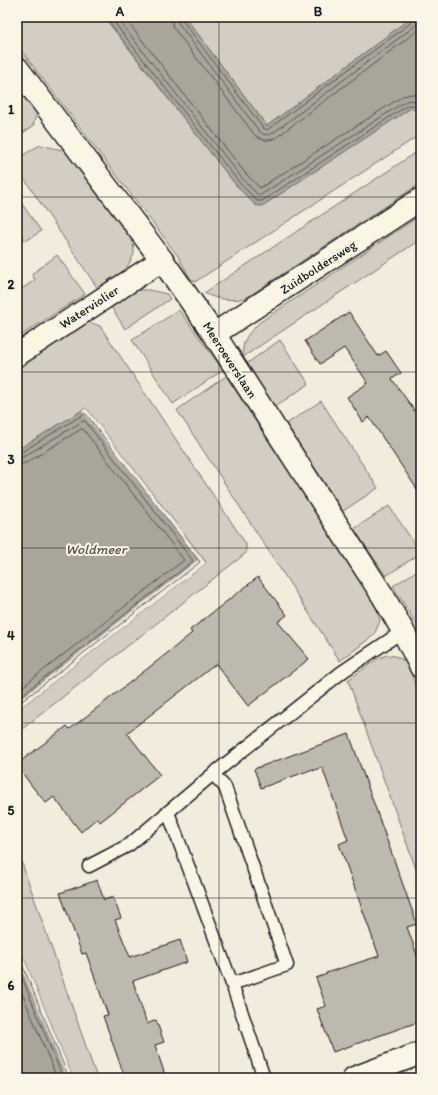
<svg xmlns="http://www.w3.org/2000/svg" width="438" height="1095" font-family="Itim,sans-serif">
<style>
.green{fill:#d3cec1;stroke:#78756e}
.water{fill:#aaa59b;stroke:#716e68}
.pier{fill:#f3ecdd}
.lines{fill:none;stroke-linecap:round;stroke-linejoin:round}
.shore{stroke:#55534f;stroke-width:1}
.building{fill:#beb9ae;stroke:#1c1c1c}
.lane-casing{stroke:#1c1c1c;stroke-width:15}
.street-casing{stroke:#1c1c1c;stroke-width:25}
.lane{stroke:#fcf5e5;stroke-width:12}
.street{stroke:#fcf5e5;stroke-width:22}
.grid{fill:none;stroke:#1c1c1c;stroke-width:1;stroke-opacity:0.55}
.labels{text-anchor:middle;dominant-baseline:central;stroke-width:4;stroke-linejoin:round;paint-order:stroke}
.street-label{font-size:13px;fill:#1c1c1c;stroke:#fcf5e5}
.water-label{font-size:14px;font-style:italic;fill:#55534f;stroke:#fcf5e5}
.neatline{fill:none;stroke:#1c1c1c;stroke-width:1.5}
.grid-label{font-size:13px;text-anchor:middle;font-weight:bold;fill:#1c1c1c}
</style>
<rect width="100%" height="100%" fill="#f3ecdd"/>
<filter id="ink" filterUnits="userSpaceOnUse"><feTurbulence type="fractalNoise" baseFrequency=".025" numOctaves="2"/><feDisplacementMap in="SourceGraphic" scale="8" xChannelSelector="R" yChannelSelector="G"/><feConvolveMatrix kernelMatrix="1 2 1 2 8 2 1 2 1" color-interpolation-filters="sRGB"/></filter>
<g filter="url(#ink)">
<g class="green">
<polygon points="17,17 104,17 235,184 255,205 262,206 411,108 421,114 421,134 195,282 190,278 178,256 17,45"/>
<polygon points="185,17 412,17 267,126"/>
<polygon points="17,89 37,112 33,126 17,137"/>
<path d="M40 145 67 151 133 240 134 254 125 271 98 289 17 168C17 156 30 151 40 145Z"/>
<path d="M421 149V183L246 298C232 301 217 300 204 293Z"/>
<polygon points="17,197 41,231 26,241 17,227"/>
<path d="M421 215V239L243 357C241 340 249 333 260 322Z"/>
<polygon points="57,255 85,294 17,338 17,292 35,280 32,274"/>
<polygon points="138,290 149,290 167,294 170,299 125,329 110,305 131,292"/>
<polygon points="179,310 223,370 173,404 132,340"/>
<polygon points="86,321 100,326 246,544 246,553 17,733 17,710 206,562 86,408 17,450 17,365"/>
<polygon points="280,340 309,384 274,407 246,364"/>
<polygon points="226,376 376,604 380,621 374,635 340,661 177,410"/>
<polygon points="321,401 378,488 343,511 286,424"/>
<polygon points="389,506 421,553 386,576 354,529"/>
<polygon points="421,568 421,632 393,586"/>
<polygon points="387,655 395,656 405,661 410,670 421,701 421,883 348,680 377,659"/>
<polygon points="17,849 97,1078 73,1078 17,942"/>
</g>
<g class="water">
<polygon points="105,17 185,17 267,126 412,17 421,17 421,114 411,108 262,206 255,205 235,184"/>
<polygon points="86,408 206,563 17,710 17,450"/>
<polygon points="17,942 73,1078 17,1078"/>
</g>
<g class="pier">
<polygon points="86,408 206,563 17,710 17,702 198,560 82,411"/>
<polygon points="17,942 73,1078 67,1078 17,957"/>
</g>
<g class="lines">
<g class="shore">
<polyline points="110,17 238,181 257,201 262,201 408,105 413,105 421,110"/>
<polyline points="116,17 242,178 259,196 406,101 412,100 421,104"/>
<polyline points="124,17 246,174 260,188 403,96 412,94 421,97"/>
<path d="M171 17 173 27 254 134C261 141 269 142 277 137L421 28"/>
<path d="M177 17 179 24 259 131C263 135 268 136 273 133L415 26 418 22 419 17"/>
<polyline points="182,17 183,21 263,128 267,130 412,22 414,17"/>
<polyline points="17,453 20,453 84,414 86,414 200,562 17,705"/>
<polyline points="17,458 23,457 83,421 85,421 193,561 17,699"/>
<polyline points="17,464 26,463 81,429 83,429 184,560 17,691"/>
<polyline points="17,952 69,1078"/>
<polyline points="17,965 63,1078"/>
<polyline points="17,981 57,1078"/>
</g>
</g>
<g class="building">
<polygon points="349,312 378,356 386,351 401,373 392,379 421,420 421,495 369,417 363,422 347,397 368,383 344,348 320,364 305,341"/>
<polygon points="258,577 287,615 278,622 309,659 248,706 216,664 127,733 160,775 100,822 97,818 81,832 54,797 46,803 35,790 17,766 17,764 67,726 70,729 165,655 192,633 190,630"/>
<polygon points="349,734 417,924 407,927 421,966 421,1021 333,1052 317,1009 326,1006 316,978 327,974 326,973 379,956 339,844 348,840 322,767 313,771 313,769 261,788 254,769"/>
<polygon points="97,880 104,900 113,897 121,918 115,920 130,957 180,940 187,962 133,981 147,1024 156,1020 164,1042 155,1045 166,1078 125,1078 103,1016 108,1015 86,953 82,954 70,921 60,893"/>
</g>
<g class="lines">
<g class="lane-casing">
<g id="lane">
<polyline points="213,774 225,787 287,965 232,984"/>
<polyline points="168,812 232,984 264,1078"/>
<polyline points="89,866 129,845 213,774 342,672 403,631"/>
</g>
</g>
<g class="street-casing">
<g id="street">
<polyline points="17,68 162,260 214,334 383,596 403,631 421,667"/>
<polyline points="214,334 421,199"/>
<polyline points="17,355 162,260"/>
<polyline points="354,1078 421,1053"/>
</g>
</g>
<use href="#lane" class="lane"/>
<use href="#street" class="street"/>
</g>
</g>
<path class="grid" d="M219 17V1078M17 197H421M17 372H421M17 548H421M17 723H421M17 898H421"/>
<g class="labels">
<g class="street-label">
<text transform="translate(318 267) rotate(-33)">Zuidboldersweg</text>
<text transform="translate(89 307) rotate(-33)">Waterviolier</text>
<text transform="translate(230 360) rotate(57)">Meeroeverslaan</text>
</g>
<g class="water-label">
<text x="96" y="549">Woldmeer</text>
</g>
</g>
<rect width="438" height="1095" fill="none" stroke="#fcf5e5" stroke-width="44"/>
<rect x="22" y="22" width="394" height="1051" class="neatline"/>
<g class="grid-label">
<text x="120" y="16">A</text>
<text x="318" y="16">B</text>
<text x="11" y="114">1</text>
<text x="11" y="289">2</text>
<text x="11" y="464">3</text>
<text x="11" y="640">4</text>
<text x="11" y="815">5</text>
<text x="11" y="990">6</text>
</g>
</svg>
